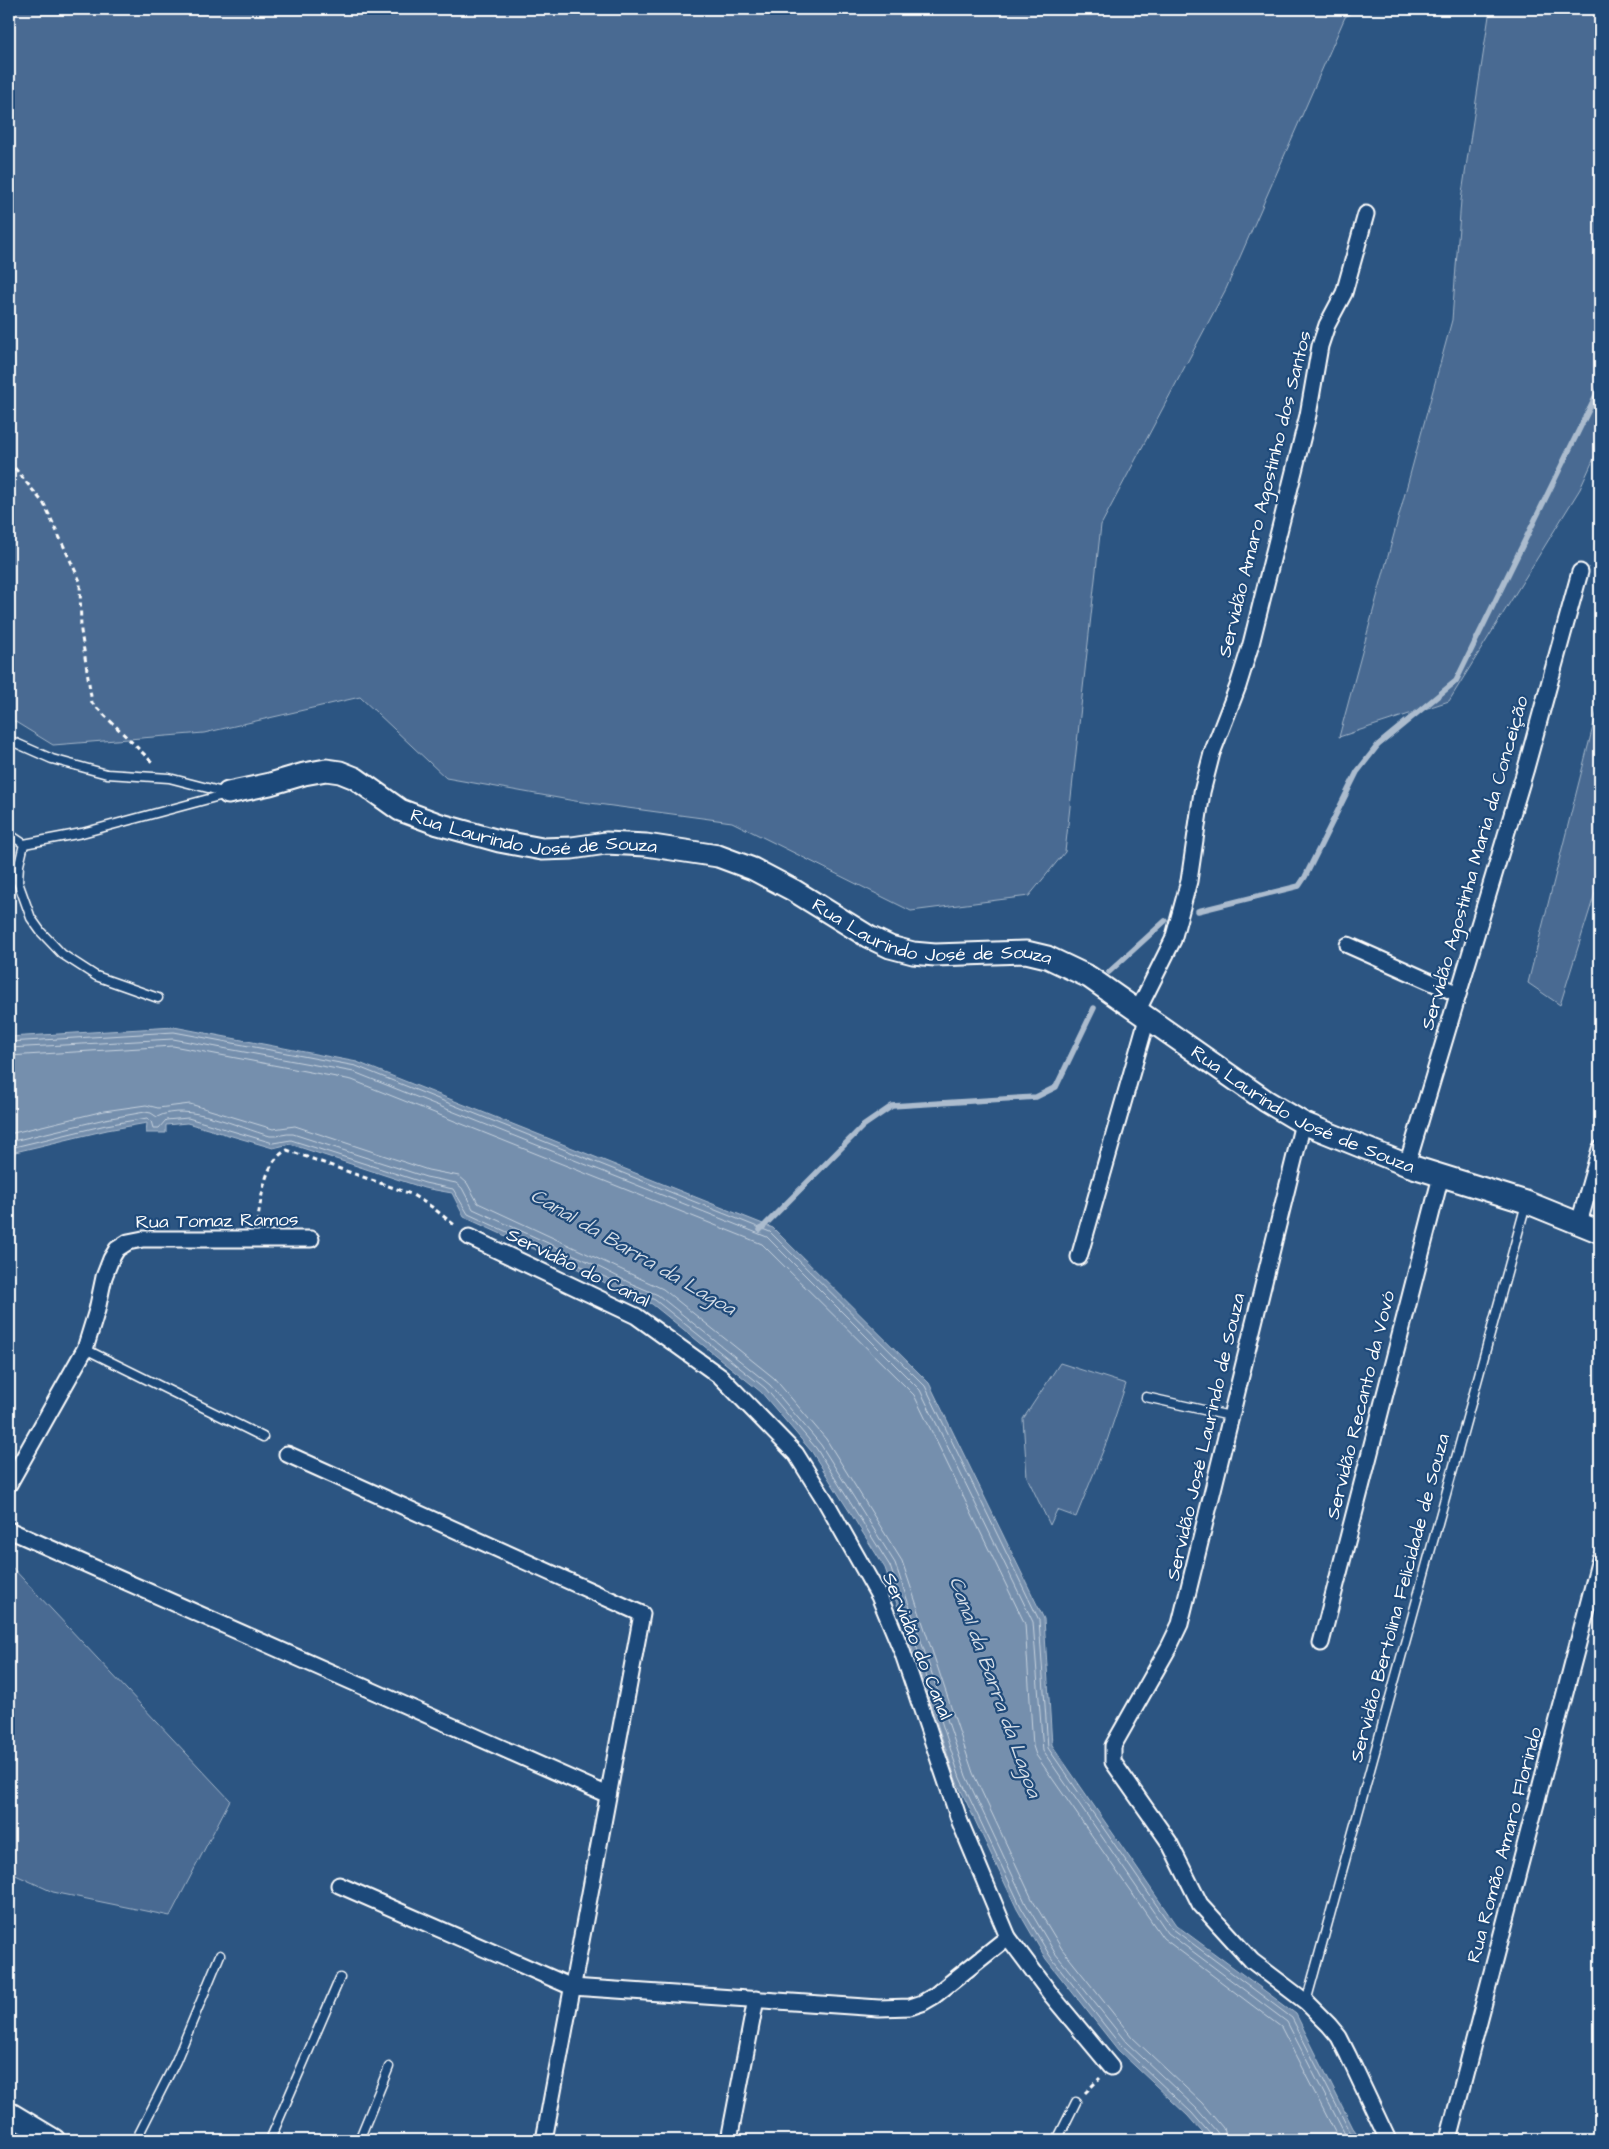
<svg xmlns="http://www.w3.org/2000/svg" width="1609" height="2149" font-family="'Architects Daughter',sans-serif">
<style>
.green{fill:#486b92;stroke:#a4b5c8}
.water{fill:#748fad;stroke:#acbcce}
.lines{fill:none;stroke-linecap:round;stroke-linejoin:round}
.shore{stroke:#c7d2de;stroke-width:1}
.stream{stroke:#acbcce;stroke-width:5.5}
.lane-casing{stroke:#fff;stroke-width:11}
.street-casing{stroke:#fff;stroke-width:19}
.secondary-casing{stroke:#fff;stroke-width:25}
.path{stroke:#fff;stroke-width:3;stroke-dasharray:5 4;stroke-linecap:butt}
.lane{stroke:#1f4a7a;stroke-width:8}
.street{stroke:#1f4a7a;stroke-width:15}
.secondary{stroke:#1f4a7a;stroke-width:21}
.labels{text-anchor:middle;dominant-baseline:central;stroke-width:4.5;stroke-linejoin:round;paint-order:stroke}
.street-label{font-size:19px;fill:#fff;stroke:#1f4a7a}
.water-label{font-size:20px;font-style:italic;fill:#d5dde6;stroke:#1f4a7a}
</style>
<rect width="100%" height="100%" fill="#2c5582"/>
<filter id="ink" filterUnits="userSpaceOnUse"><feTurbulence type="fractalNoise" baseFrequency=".02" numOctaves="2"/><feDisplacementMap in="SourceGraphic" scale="10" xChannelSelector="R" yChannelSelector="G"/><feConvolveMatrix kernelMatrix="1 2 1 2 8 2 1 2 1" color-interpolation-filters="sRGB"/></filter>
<g filter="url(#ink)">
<g class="green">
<polygon points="9,9 1357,9 1345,17 1226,289 1101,525 1065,852 1029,896 911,911 732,822 575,801 446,778 360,697 204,733 53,745 9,718"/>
<polygon points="1490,9 1600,9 1600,445 1580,489 1449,701 1339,737 1452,320 1461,200"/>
<polygon points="1600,699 1600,877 1560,1005 1528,983"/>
<polygon points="1060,1363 1126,1384 1107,1441 1076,1517 1057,1510 1050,1525 1027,1477 1023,1419"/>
<polygon points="9,1564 230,1800 170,1916 53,1892 9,1872"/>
</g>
<polygon class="water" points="174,1027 357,1062 773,1228 929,1383 1044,1619 1052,1745 1176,1925 1296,2014 1353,2128 1362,2140 1209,2140 1188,2116 1118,2050 1046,1959 1017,1909 956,1780 885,1568 812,1452 761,1392 652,1304 625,1293 578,1269 464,1217 452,1193 424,1188 290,1144 273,1148 187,1123 166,1125 166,1133 146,1133 147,1123 107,1130 15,1152 9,1167 9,1037"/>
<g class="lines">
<g class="shore">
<polyline points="9,1042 174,1032 356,1066 770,1232 925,1386 1039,1620 1048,1748 1173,1929 1292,2018 1349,2130 1356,2140"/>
<polyline points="9,1048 173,1039 354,1072 767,1237 920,1390 1033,1622 1043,1751 1168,1933 1287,2022 1348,2140"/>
<polyline points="9,1056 173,1046 352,1080 762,1244 914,1395 1025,1624 1033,1746 1036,1755 1163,1938 1281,2027 1339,2140"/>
<polyline points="9,1134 104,1111 146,1105 158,1108 190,1104 273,1129 295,1126 428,1170 459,1176 467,1183 478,1203 663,1289 774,1378 826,1439 902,1561 973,1773 1033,1901 1062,1949 1132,2037 1202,2103 1223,2128 1226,2140"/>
<path d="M9 1142 105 1119 145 1112 151 1113 157 1117C187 1101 239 1128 270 1136 278 1137 285 1133 293 1134L426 1177 456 1183 462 1188 473 1209 583 1259 630 1283 658 1295 770 1385 821 1445 895 1563 966 1776 1026 1904 1055 1953 1126 2042 1196 2108 1217 2132 1219 2140"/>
<polyline points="9,1153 14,1147 106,1125 147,1118 151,1121 153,1128 159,1128 166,1120 188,1118 273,1143 291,1140 425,1183 453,1189 468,1214 655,1300 765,1388 816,1448 890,1566 960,1778 1021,1907 1050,1956 1121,2046 1192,2113 1211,2135 1212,2140"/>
</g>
<g class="stream">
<polyline points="1198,911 1299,886 1305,877 1357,772 1378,745 1456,681 1600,387"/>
<polyline points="1109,972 1165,921"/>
<polyline points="760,1230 863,1126 892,1106 1036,1097 1056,1087 1094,1008"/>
</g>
<g class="lane-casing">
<g id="lane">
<polyline points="9,740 52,759 107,774 169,778 227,793"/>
<polyline points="9,834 24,844 82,833 227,794"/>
<polyline points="24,844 19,865 18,882 31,918 41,932 62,954 96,976 158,998"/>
<polyline points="85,1349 263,1437"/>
<polyline points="1146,1397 1230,1416"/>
<polyline points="1306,2002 1526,1204"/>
<polyline points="136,2140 176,2061 220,1955"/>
<polyline points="270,2140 340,1978"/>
<polyline points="359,2140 389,2067"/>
<polyline points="1057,2140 1076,2102"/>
</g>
</g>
<g class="street-casing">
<g id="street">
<polyline points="1348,945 1458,994"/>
<polyline points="1137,1012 1173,940 1189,881 1202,792 1212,753 1238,686 1251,644 1308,415 1320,346 1327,325 1344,293 1366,214"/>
<polyline points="1303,1123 1180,1624 1169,1647 1113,1746 1113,1762 1169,1842 1200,1904 1252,1961 1306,2002 1329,2025 1339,2037 1348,2055 1388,2140"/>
<polyline points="1407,1165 1526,768 1580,572"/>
<polyline points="1579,1223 1600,1149"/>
<polyline points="469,1237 636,1316 721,1377 796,1454 826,1502 879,1596 902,1651 960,1822 1008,1937 1052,1996 1111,2067"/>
<polyline points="1079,1257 1147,1019"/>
<polyline points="287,1454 642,1614 544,2140"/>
<polyline points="9,1484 85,1349 97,1310 104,1277 111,1259 117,1249 128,1242 143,1239 311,1239"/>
<polyline points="9,1530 608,1795"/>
<polyline points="1321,1643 1441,1176"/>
<polyline points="339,1885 572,1987 879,2008 910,2007 922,2003 934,1996 1008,1937"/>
<polyline points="729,2140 756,1999"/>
<polyline points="1448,2140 1600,1559"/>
</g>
</g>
<g class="secondary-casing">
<g id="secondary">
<path id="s1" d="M228 793 270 784 304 774 326 770 340 772 355 778 400 810 438 824 499 841 542 849 572 848 606 843 646 845 718 856 753 869 793 890 869 937 890 947 913 953 935 955 1026 952 1047 957 1089 977 1266 1101 1303 1123 1407 1165 1526 1202 1600 1232"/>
<polyline points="9,2113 54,2140"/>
</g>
</g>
<g class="path">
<polyline points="9,461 44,504 80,581 81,631 92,703 154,764"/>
<path d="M257 1223C262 1199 263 1162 287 1150L411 1194 432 1207 457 1227"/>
<polyline points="1085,2093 1100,2078"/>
</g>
<use href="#lane" class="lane"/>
<use href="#street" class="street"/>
<use href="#secondary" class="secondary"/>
</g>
</g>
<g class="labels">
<g class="street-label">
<text transform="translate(1265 494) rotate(-76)">Servidão Amaro Agostinho dos Santos</text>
<text stroke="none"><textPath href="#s1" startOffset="324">Rua Laurindo José de Souza</textPath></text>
<text transform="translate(1475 863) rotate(-74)">Servidão Agostinha Maria da Conceição</text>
<text stroke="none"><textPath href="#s1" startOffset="744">Rua Laurindo José de Souza</textPath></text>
<text stroke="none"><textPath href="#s1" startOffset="1164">Rua Laurindo José de Souza</textPath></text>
<text transform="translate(217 1221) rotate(-1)">Rua Tomaz Ramos</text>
<text transform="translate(578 1268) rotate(26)">Servidão do Canal</text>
<text transform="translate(1361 1405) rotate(-76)">Servidão Recanto da Vovó</text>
<text transform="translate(1206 1437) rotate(-77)">Servidão José Laurindo de Souza</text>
<text transform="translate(1400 1598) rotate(-75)">Servidão Bertolina Felicidade de Souza</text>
<text transform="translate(917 1646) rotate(68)">Servidão do Canal</text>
<text transform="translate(1505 1845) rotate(-75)">Rua Romão Amaro Florindo</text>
</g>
<g class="water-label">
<text transform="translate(633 1252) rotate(30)">Canal da Barra da Lagoa</text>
<text transform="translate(995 1687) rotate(70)">Canal da Barra da Lagoa</text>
</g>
</g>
<rect width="1609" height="2149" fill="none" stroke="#1f4a7a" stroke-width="30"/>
<rect x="15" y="15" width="1579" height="2119" fill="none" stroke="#fff" stroke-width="2" filter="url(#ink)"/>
</svg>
